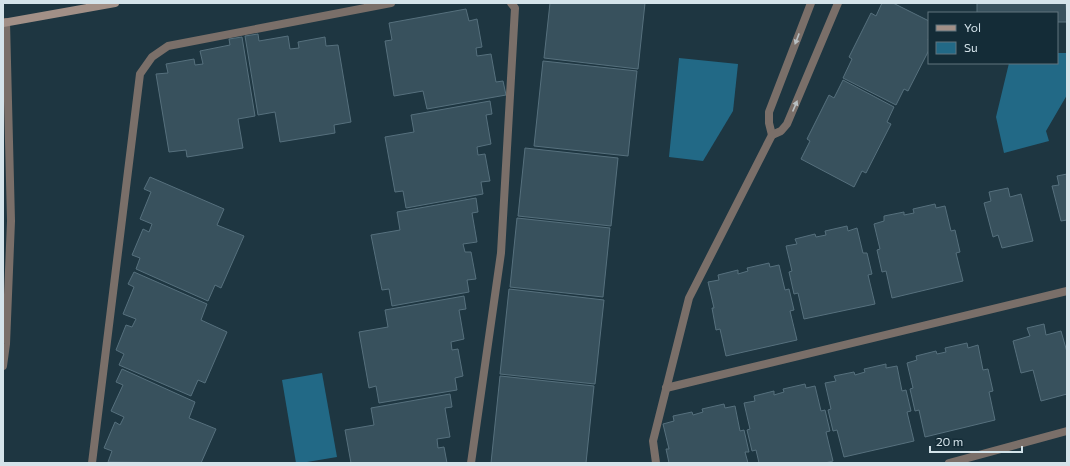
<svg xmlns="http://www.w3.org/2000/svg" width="1070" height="466" font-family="Commissioner,sans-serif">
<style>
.water{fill:#226986}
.building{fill:#38515d;stroke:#56707d}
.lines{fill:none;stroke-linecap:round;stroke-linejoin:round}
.street{stroke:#7a6f69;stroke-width:8}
.secondary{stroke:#a29087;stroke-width:8}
.oneway{fill:#b9c0c3}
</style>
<rect width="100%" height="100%" fill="#1e3641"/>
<g class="water">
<polygon points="1057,53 1067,53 1067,95 1046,131 1049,141 1004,153 996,117 1009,63 1057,63"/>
<polygon points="679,58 738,64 733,111 703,161 669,157"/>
<polygon points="322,373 337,457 301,463 296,463 282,380"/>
</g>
<g class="building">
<polygon points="550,3 645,3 638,69 544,58"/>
<polygon points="882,3 893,3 929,21 929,37 928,40 929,40 929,50 908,91 904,89 896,105 843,78 852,59 849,57 871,13 876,16"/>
<polygon points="977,3 1066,3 1067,22 1057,22 1057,13 977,13"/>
<polygon points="466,9 469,21 477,19 482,47 476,48 477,56 491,54 496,82 503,81 506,95 427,109 423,91 394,96 385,41 392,40 389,23"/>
<polygon points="258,34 259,41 288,36 290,49 299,48 298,42 325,37 326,46 338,45 351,122 334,125 335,133 280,142 275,112 258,115 245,36"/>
<polygon points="242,37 255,116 238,119 243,148 187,157 186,150 169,152 156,74 168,73 166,64 194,59 195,65 203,64 200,51 230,45 229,39"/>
<polygon points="543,61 637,71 628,156 534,146"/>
<polygon points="843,80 894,107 887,122 891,124 866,173 862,171 854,187 801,159 810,141 807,139 829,95 834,98"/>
<polygon points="490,101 492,114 486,115 491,144 477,147 478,155 485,154 490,181 481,182 483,194 406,208 403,191 395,192 385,137 414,132 411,115"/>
<polygon points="525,148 618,158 611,226 518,216"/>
<polygon points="1067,174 1067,221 1067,220 1061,221 1052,186 1059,185 1057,176"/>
<polygon points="150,177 224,209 217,225 244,236 221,288 215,285 208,301 136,269 140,258 132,255 143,229 149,232 152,224 140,219 151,192 144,189"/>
<polygon points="1008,188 1010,197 1021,194 1033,241 1002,248 998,235 993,237 984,203 991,201 989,192"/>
<polygon points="476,198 478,212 472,213 477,242 463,244 465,252 471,252 476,279 467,280 469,292 392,306 389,289 382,290 371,235 400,230 397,212"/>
<polygon points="935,204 936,208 945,206 951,231 955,230 960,252 956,253 963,281 892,298 886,271 882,272 877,250 880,249 874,224 884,221 884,216 904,212 904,215 914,213 913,209"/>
<polygon points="517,218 610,228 603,297 510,287"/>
<polygon points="847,226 848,231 857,228 863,253 867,253 872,274 868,275 875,304 804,319 798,293 794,294 789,272 792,271 786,246 797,244 795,239 815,234 816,237 826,235 825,231"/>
<polygon points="769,263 770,267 779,265 785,290 789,289 794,310 790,311 797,340 726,356 720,329 716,330 712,308 714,308 708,282 719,280 718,275 738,270 738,274 748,271 747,268"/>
<polygon points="134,272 207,304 201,320 227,332 205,383 198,380 191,396 119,365 124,354 116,350 126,325 132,327 136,319 123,314 134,287 128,284"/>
<polygon points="509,289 604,300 595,384 500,374"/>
<polygon points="464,296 466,309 459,310 464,339 451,342 452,350 458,349 463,376 455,378 457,390 379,403 376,386 369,388 359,332 388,327 385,310"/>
<polygon points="1044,324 1046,335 1061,331 1067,352 1067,394 1041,401 1033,370 1021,373 1013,341 1030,336 1027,328"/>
<polygon points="967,343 968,348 978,345 983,370 988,369 993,391 989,392 995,420 925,437 919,410 915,411 910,389 913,388 907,363 917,360 916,356 936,351 937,354 946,352 945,348"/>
<polygon points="886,364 886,368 897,366 902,391 906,390 911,411 907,412 914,441 844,457 837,430 833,431 828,410 831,409 825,383 836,381 834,376 854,372 855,375 865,372 864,369"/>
<polygon points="122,369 195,402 189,418 216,429 201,463 108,462 112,451 104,448 115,422 120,425 124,417 111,411 123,385 116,382"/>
<polygon points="500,376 594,386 586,463 491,463"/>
<polygon points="805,384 806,388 815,386 821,411 825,410 830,431 826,432 833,461 825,463 759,463 756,450 752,451 747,430 750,429 744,403 755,401 754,396 774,391 774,395 784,392 783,389"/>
<polygon points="450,394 452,407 445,408 450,437 437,439 438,448 444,447 447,463 351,463 345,430 374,425 371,408"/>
<polygon points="724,404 725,408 735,406 740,431 744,430 749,452 745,452 748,463 669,463 666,449 669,449 663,424 674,421 673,416 692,412 693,415 703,412 702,409"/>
</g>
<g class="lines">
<g class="street">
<polyline points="772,135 769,123 769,112 811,3"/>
<polyline points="3,366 6,344 11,221 6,22"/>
<polyline points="666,388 1067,291"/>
<polyline points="92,463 140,74 152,57 168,46 391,3"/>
<polyline points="471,463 501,253 515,8 511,3"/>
<polyline points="656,463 653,441 689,298 772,135 781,131 787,124 838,3"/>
<polyline points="949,463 1067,431"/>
</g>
<polyline class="secondary" points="3,23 115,3"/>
</g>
<defs><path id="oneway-solid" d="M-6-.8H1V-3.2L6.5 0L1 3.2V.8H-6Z"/></defs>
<g class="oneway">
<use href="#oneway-solid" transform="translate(797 39) rotate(111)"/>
<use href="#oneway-solid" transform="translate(795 106) rotate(-67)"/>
</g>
<rect width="1070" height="466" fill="none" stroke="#d4e3ea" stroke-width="8"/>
<rect x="928" y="12" width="130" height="52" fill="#142c37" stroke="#61757f"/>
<rect x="936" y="25" width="20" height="6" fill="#a29087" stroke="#61757f"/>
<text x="964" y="32" font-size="12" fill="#d4e3ea">Yol</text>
<rect x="936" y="42" width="20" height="12" fill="#226986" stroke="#61757f"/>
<text x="964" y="52" font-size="12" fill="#d4e3ea">Su</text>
<path d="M930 446v6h92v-6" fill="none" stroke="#d4e3ea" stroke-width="2"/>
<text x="936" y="446" font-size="12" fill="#d4e3ea" stroke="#142c37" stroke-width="3" paint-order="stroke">20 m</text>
</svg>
